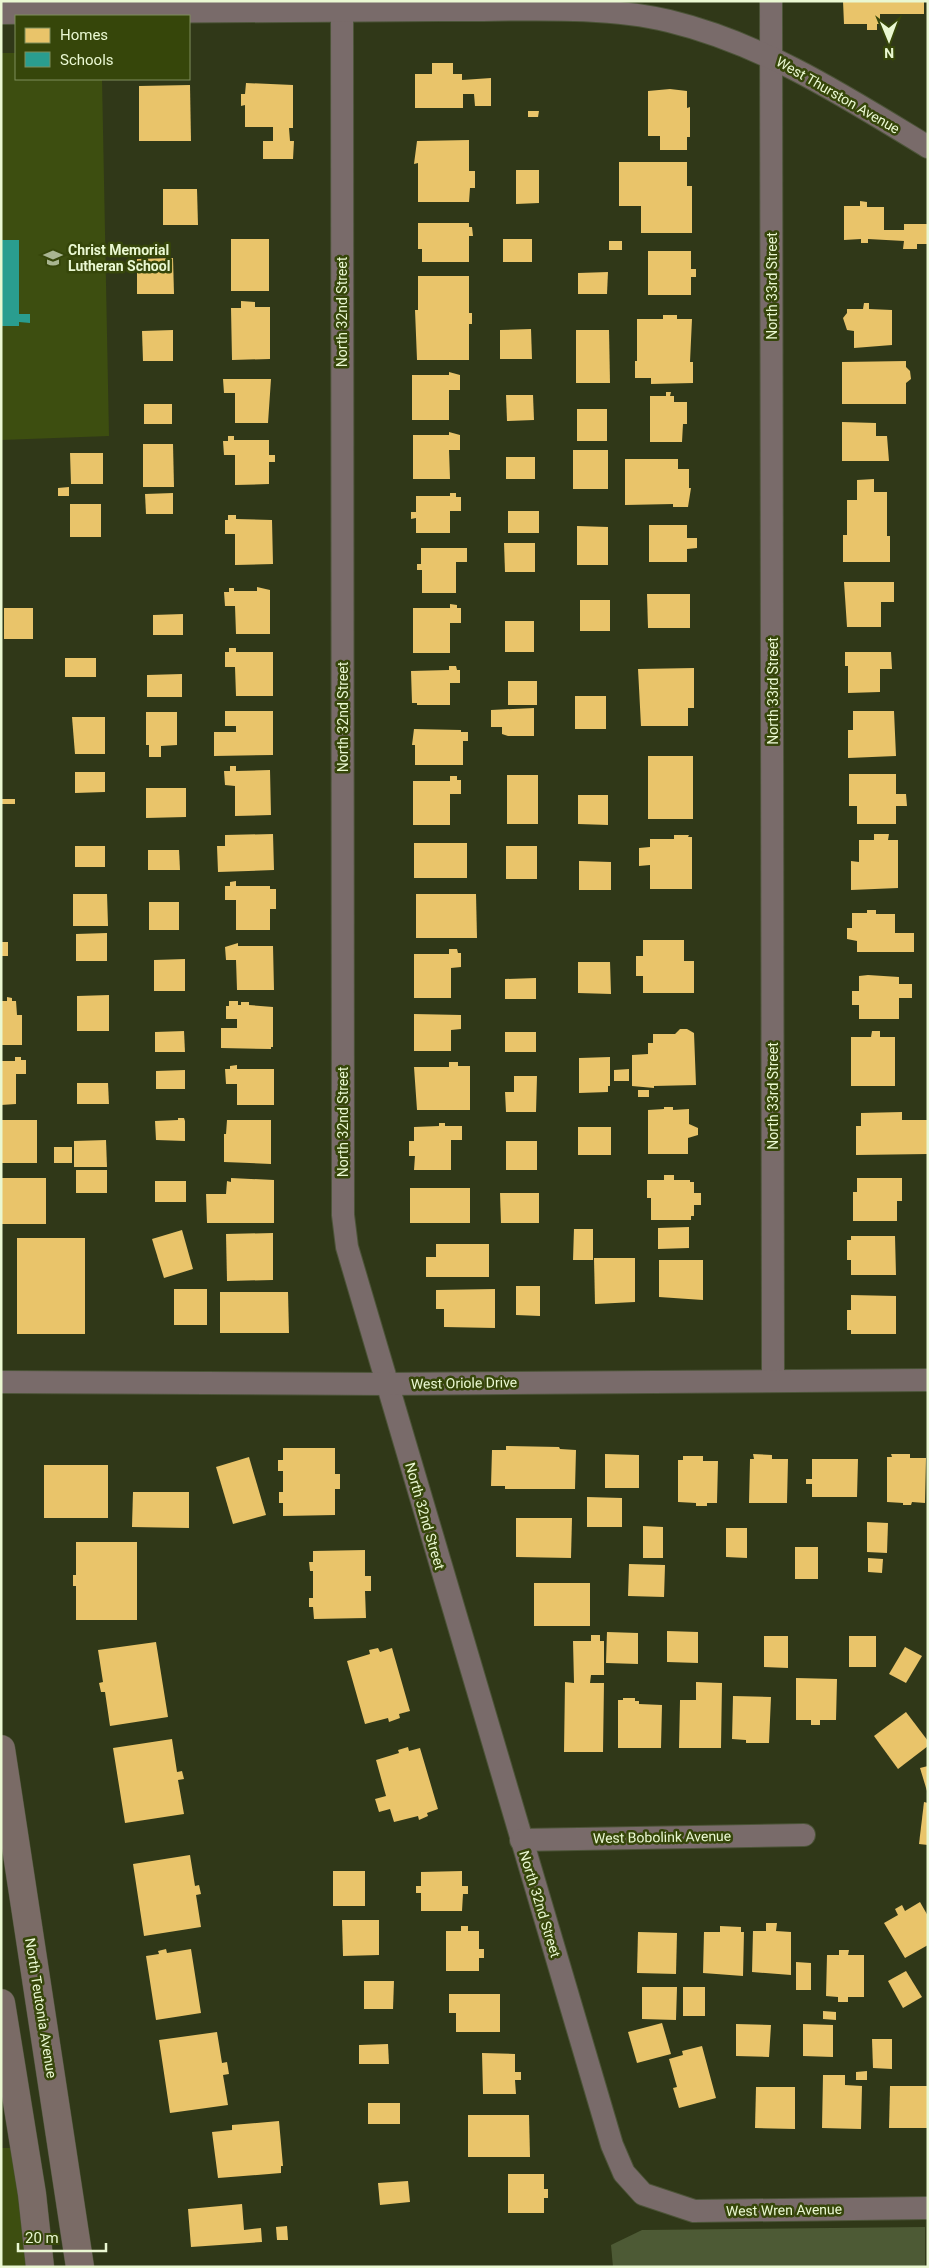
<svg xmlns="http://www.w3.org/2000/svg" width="929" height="2268" font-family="Roboto,sans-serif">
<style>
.built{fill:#3d4e10}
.green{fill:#4d5a35}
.homes{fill:#e9c46a}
.schools{fill:#2a9d8f}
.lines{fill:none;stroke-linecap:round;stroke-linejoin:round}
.street-casing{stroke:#4c5438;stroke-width:24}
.secondary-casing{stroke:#4c5438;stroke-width:29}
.street{stroke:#796b6a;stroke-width:22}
.secondary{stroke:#7a6b66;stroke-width:28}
.labels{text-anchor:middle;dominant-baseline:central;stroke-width:5;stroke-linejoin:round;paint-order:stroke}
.street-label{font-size:14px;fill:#eaf8d2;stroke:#36460a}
.poi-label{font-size:14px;font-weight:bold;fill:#eaf8d2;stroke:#36460a;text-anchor:start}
</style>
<rect width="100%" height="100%" fill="#303818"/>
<g class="built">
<polygon points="1,53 16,53 16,79 102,79 109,436 1,440"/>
<polygon points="1,2148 25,2148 40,2267 1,2267"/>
</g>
<polygon class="green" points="925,2227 925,2267 613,2267 611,2245 642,2230"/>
<g class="homes">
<polygon points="843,1 924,1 924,14 880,14 880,24 877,24 877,30 867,30 867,24 844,24"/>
<polygon points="432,63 453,63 453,74 462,74 462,80 491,78 491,106 475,106 474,94 463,94 463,108 415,108 415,74 432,74"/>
<polygon points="246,83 293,85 293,128 289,128 290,141 294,141 293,159 263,159 263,141 273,141 273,127 245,127 245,105 241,106 241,94 245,94"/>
<polygon points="190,85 191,141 139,141 139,86"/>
<polygon points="670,89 687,91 687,108 690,107 690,137 687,137 687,150 660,150 660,136 648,136 648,91"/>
<polygon points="528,111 539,111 538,117 528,117"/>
<polygon points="469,140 469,171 475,171 475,188 470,188 469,202 418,202 418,163 414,164 417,141"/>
<polygon points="619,162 687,162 687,186 692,186 692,233 641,233 641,206 619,206"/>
<polygon points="516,170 539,170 539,203 516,204"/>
<polygon points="163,189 197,189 198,225 163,225"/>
<polygon points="860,201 867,202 867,207 884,207 884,230 904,230 904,224 928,224 928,244 917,244 917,249 903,249 904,241 868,239 868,243 861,243 861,239 844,240 844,206 860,206"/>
<polygon points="418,223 469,223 469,227 472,227 473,236 469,236 469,262 422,262 422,249 418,249"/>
<rect x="231" y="239" width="38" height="52"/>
<rect x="503" y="239" width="29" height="23"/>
<rect x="609" y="241" width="13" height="9"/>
<polygon points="648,251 691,251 691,269 696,269 696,277 691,277 691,295 648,295"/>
<polygon points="173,258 174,294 137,294 137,259"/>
<polygon points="608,272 607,294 578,294 578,273"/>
<polygon points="418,276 469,276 469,313 472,313 472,324 469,324 469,360 417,360 415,310 418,310"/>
<polygon points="241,301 255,302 255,307 270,307 270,359 232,360 231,308 241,308"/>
<polygon points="864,303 869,303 869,309 892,310 892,345 854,348 854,331 847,330 843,318 847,313 847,309 863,309"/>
<polygon points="663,315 677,315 677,319 692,319 690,362 693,362 693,383 651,384 651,378 635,378 635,361 637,361 637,319 663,319"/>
<polygon points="531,329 532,359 500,359 500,330"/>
<polygon points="173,330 173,361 143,361 142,331"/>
<polygon points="576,330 609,330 610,383 576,383"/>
<polygon points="906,361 906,367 910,371 911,379 906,383 906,404 842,404 842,362"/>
<polygon points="449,372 460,375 460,390 449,390 449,420 412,420 412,375 449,375"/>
<polygon points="223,379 271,379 268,423 235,423 235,393 224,393"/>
<polygon points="666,392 671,392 670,396 674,396 674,402 687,402 687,424 683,424 682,442 650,442 650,396 666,396"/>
<polygon points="506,395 533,395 534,420 507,421"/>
<rect x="144" y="404" width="28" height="20"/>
<rect x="577" y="409" width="30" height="32"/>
<polygon points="842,422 876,423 876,436 887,436 889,461 842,461"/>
<polygon points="449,432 460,435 460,450 449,450 450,479 413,479 413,435 449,435"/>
<polygon points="228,436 234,436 234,440 269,440 269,455 275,455 275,462 269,462 269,484 235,485 235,455 224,455 223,441 228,441"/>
<polygon points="143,444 173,444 174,487 143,487"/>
<rect x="573" y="450" width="35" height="39"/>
<polygon points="70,453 103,453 103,484 71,484"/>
<rect x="506" y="457" width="29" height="22"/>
<polygon points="625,459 678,459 678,469 689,469 689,488 691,488 688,507 673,507 673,504 625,505"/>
<polygon points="874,479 874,492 887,492 887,536 890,536 890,562 843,562 843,535 847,535 847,500 857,500 857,480"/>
<polygon points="69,487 69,496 58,496 58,488"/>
<polygon points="173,493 173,514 146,514 145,494"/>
<polygon points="450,493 456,493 456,497 461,497 461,511 450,511 450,533 416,533 416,518 411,519 411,512 416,512 416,496 450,496"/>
<rect x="70" y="504" width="31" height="33"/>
<rect x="508" y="511" width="31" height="22"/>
<polygon points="228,515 236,515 236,519 272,520 273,564 235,565 235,534 225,534 225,520 228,520"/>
<polygon points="649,525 687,525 687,538 697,538 697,548 687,549 687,562 649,562"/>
<polygon points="577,526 608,527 608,565 577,565"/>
<polygon points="504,543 535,543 535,572 505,572"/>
<polygon points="421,548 467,548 467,562 456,562 456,593 422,593 422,570 417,570 417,564 421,564"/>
<polygon points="844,582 894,582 894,602 881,602 881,627 847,627"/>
<polygon points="257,587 270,590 270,634 236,634 235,606 225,606 224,592 229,592 229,588 234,588 234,591 257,591"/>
<polygon points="647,594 690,594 690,628 648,628"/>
<rect x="580" y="600" width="30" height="31"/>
<polygon points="450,604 457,605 457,608 461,608 461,623 450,623 450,653 413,653 413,608 450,608"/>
<rect x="4" y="608" width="29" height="31"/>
<polygon points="183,614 183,635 153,635 153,615"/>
<rect x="505" y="621" width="29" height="31"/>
<polygon points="229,648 236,648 236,652 273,652 273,696 236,696 235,667 225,667 225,652 229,652"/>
<polygon points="845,652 891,652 892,669 880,669 880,692 848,693 848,666 845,666"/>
<rect x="65" y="658" width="31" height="19"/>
<polygon points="449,666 456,666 457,670 460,670 460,683 450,683 450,705 417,705 417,703 412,703 411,671 449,670"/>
<polygon points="694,668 694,708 688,708 688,726 641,726 638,669"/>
<polygon points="182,674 182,697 147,697 147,675"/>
<rect x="508" y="681" width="29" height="24"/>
<rect x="575" y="696" width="31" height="33"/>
<polygon points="534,708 534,736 508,736 502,734 502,727 491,727 491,710"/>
<polygon points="225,711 273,711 273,755 214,756 214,732 236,732 236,726 225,726"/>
<polygon points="853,711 894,711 896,756 848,758 848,730 853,730"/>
<polygon points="146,712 177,712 177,745 161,746 161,757 149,757 149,745 146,745"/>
<polygon points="72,717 105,717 105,754 75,754"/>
<polygon points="414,729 461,730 461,732 468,732 468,741 463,741 463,765 415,765 415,745 412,745"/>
<rect x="648" y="756" width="45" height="63"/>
<polygon points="230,766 236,766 236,771 270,770 271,815 235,816 235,786 225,785 224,771 230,771"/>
<polygon points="75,772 105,772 105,792 75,793"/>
<polygon points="849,774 896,774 896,794 906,794 907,806 896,806 896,824 857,824 857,806 849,806"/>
<rect x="507" y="775" width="31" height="49"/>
<polygon points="450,776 457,776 457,780 461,780 461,794 450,794 450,825 413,825 413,781 450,781"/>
<polygon points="146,788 186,788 186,817 146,818"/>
<polygon points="578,795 608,795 608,825 578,824"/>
<rect x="1" y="799" width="14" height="5"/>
<polygon points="273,834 274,870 218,872 217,846 225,846 225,835"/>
<polygon points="874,834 889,834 888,840 898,840 898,888 851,890 851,861 859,862 859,840 874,840"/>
<polygon points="674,835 689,835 688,837 692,837 692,889 650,889 650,865 639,866 639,848 650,847 650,839 674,839"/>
<rect x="414" y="843" width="53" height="35"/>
<rect x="75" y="846" width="30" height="21"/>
<rect x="506" y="846" width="31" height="33"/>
<polygon points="148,850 179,850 180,870 148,870"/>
<polygon points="579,861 611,862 611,890 579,890"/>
<polygon points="236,881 236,886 270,886 270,889 276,889 276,909 270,909 270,930 236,930 236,900 225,900 225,886 230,886 230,882"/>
<polygon points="73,894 107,894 108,926 73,926"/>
<polygon points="416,894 476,894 477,938 416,938"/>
<rect x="149" y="902" width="30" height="28"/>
<polygon points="867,910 876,910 876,914 895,914 895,933 914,933 914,952 857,952 857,941 847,939 847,928 852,928 852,913 867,913"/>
<polygon points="107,933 107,961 76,961 76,934"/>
<polygon points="643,940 684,940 684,961 694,961 694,993 643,993 643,976 636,976 636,956 643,956"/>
<rect x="1" y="942" width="7" height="14"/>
<polygon points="238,943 238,946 273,946 274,990 237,990 236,960 226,960 225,947"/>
<polygon points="449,949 457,949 458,953 461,953 461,967 451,968 451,998 414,998 414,954 449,954"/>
<polygon points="185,959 185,991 154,991 154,960"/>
<polygon points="578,962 610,962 611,994 578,993"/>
<polygon points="868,975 899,977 899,984 912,984 912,998 899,998 899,1019 859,1019 859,1005 852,1005 852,991 859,991 859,976"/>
<polygon points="536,978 536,999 505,999 505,979"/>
<polygon points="109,995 109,1031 77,1031 77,996"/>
<polygon points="7,997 12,998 12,1001 16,1001 17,1015 22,1015 22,1045 1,1045 1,1001 7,1001"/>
<polygon points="229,1001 238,1001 238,1005 241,1005 241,1002 249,1002 249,1005 273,1007 273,1047 271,1047 271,1049 221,1048 221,1028 237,1028 237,1019 226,1019 226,1006 229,1006"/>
<polygon points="414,1014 461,1015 461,1029 451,1030 451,1051 414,1051"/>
<polygon points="680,1029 687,1029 694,1033 696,1085 654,1086 654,1088 632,1086 632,1055 648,1054 648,1043 653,1043 653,1034 675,1034"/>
<polygon points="184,1031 185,1052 155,1052 155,1032"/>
<polygon points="872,1031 880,1031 880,1037 895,1037 895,1086 851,1086 851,1037 871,1037"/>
<rect x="505" y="1032" width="31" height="20"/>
<polygon points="15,1057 21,1057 21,1060 26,1060 26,1074 16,1074 16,1104 1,1105 1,1061 15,1061"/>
<polygon points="610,1057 610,1086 608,1086 608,1092 579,1093 579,1058"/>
<polygon points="449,1062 458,1062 458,1066 470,1066 470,1110 417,1110 414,1067 449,1067"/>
<polygon points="237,1065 237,1069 274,1069 274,1105 237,1105 237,1084 226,1084 225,1069 230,1069 230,1066"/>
<polygon points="629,1069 629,1081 614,1081 614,1070"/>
<polygon points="185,1070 185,1089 156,1089 156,1071"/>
<polygon points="514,1076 537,1076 536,1112 506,1112 505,1092 514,1092"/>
<polygon points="77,1083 108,1083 109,1104 77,1104"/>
<rect x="638" y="1090" width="11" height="7"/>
<polygon points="664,1107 673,1107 673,1110 689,1109 689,1124 698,1128 698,1135 688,1138 688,1154 648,1154 648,1110 664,1109"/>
<polygon points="902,1112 902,1120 928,1120 928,1154 856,1155 856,1126 861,1126 861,1113"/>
<polygon points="178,1118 184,1118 185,1121 185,1141 156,1140 155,1121 178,1120"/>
<rect x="1" y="1120" width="36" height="43"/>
<polygon points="227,1120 271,1120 271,1164 224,1162 224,1134 226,1134"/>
<polygon points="439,1123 445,1123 445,1126 462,1126 462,1140 451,1140 451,1170 414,1170 415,1156 409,1156 409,1141 414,1141 414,1127 439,1126"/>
<rect x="578" y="1127" width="33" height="28"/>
<polygon points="106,1140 107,1167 74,1167 74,1141"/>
<rect x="506" y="1141" width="31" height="29"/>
<rect x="54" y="1147" width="18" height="16"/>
<rect x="76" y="1170" width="31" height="23"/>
<polygon points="664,1175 674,1175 674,1180 690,1180 690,1182 694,1182 694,1193 701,1193 701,1205 694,1205 694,1216 691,1216 691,1220 651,1220 651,1198 647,1198 647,1180 664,1180"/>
<rect x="1" y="1178" width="45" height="46"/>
<polygon points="231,1178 274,1180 274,1223 207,1223 206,1194 226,1194 227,1181 231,1182"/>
<polygon points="857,1178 902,1178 902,1201 897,1201 897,1221 853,1221 853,1192 857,1192"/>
<rect x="155" y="1181" width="31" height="21"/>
<rect x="410" y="1188" width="60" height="35"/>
<polygon points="500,1193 539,1193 539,1223 501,1223"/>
<polygon points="689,1227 689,1248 658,1249 658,1228"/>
<polygon points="574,1229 593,1229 593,1260 573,1260"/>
<polygon points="182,1230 193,1269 164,1278 152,1239"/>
<polygon points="273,1233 273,1280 227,1281 226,1234"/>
<polygon points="851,1236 895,1236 896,1275 851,1275 851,1260 847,1260 847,1240 851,1240"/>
<rect x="17" y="1238" width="68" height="96"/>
<polygon points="436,1244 489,1244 489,1277 426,1277 426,1257 436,1257"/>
<polygon points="594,1258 635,1258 635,1302 595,1304"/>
<polygon points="659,1260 703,1260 703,1300 659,1297"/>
<polygon points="516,1286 540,1286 540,1316 516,1315"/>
<rect x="174" y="1289" width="33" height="36"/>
<polygon points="495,1289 495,1328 444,1327 444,1309 436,1309 436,1290"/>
<polygon points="220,1292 288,1292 289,1333 220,1333"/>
<polygon points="851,1295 896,1296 896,1334 851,1334 851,1330 847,1330 847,1310 851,1310"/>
<polygon points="506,1446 559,1447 560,1449 576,1450 575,1489 505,1489 505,1486 491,1486 492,1450 506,1450"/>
<polygon points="283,1448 335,1448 335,1474 340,1474 340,1489 335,1489 335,1515 283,1516 283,1503 279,1503 279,1492 283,1492 283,1471 278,1471 278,1460 283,1460"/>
<polygon points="605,1454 639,1455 639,1488 605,1488"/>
<polygon points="753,1454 772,1455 772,1459 788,1459 787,1503 749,1503 750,1459 754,1459"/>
<polygon points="891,1454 910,1454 910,1458 926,1458 925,1503 912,1502 911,1505 903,1505 903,1503 887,1502 887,1457 892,1457"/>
<polygon points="683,1456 703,1456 703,1461 718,1461 717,1503 707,1503 707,1506 696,1506 696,1503 678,1502 678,1460 683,1460"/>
<polygon points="249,1457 266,1515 233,1524 216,1467"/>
<polygon points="812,1459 858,1459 857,1497 812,1497 812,1484 806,1484 806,1479 812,1479"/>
<rect x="44" y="1465" width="64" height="53"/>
<polygon points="133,1492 189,1492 189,1528 132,1527"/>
<polygon points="587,1497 622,1498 622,1527 587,1527"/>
<polygon points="516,1518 572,1518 571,1558 516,1557"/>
<polygon points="867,1522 888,1523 887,1553 867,1552"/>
<polygon points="643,1526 663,1527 663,1558 643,1558"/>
<polygon points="726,1528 747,1528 747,1558 726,1557"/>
<polygon points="76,1542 137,1542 137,1620 76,1620 76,1586 73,1586 73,1575 76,1575"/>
<rect x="795" y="1547" width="23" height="32"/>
<polygon points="365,1550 365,1576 371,1576 371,1591 365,1591 366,1618 314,1619 313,1607 309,1607 309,1598 313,1598 313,1571 310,1571 309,1562 313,1562 313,1551"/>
<polygon points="868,1558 883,1559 882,1573 868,1572"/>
<polygon points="629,1564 665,1565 664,1597 628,1596"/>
<rect x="534" y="1583" width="56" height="43"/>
<polygon points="667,1631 698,1632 698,1663 667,1662"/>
<polygon points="607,1632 638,1633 638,1664 606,1663"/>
<polygon points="591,1635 600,1635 600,1641 604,1641 604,1675 591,1675 590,1683 604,1683 603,1752 564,1752 565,1682 574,1683 573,1641 591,1641"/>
<polygon points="764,1636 788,1636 788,1668 764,1667"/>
<rect x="849" y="1636" width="27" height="31"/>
<polygon points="156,1642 168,1717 110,1726 105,1692 101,1692 99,1683 103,1682 98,1650"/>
<polygon points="905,1647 922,1656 906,1683 889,1674"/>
<polygon points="378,1648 380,1652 392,1648 410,1711 399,1714 400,1718 389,1722 388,1718 365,1724 347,1661 370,1654 369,1650"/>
<polygon points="796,1678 837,1679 836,1720 820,1720 820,1725 811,1725 811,1720 796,1720"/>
<polygon points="696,1682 722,1683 721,1748 679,1748 680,1700 696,1700"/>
<polygon points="733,1696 771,1697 769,1743 746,1743 746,1740 732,1739"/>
<polygon points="623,1698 635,1698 635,1701 639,1701 639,1704 662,1705 661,1748 618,1748 618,1700 623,1700"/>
<polygon points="906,1712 928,1741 928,1746 898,1769 874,1736"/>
<polygon points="172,1739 177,1772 182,1771 184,1779 178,1780 184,1814 125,1823 113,1748"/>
<polygon points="408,1747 409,1751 420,1748 438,1809 427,1813 428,1816 419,1820 418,1816 394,1822 390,1809 379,1812 375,1799 386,1796 376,1760 399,1753 398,1750"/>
<polygon points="928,1766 928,1791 927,1791 920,1768"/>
<polygon points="924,1802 928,1803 928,1845 919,1844"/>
<polygon points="190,1855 195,1886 199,1885 201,1894 196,1895 201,1927 144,1936 133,1864"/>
<rect x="333" y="1871" width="32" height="35"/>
<polygon points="462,1871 462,1886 468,1886 468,1894 463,1894 462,1911 421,1911 421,1893 416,1893 416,1886 421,1886 421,1872"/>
<polygon points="920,1902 928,1916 928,1945 905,1958 884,1923 898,1915 895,1909 902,1905 905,1911"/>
<polygon points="342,1920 379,1920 379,1955 343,1956"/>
<polygon points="766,1923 777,1923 776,1931 791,1932 791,1975 752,1972 753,1931 766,1931"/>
<polygon points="461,1926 468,1926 468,1931 479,1931 479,1949 484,1949 484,1958 479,1958 479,1971 446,1971 446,1931 461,1931"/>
<polygon points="720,1926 741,1927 741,1932 744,1932 743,1976 703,1973 704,1932 720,1932"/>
<polygon points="638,1932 677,1933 676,1974 637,1973"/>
<polygon points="166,1949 167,1953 191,1949 201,2013 156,2020 146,1956 159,1954 158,1951"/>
<polygon points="839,1950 849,1950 848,1955 864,1955 864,1997 848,1997 848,2002 838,2002 838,1997 826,1996 827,1955 839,1955"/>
<polygon points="796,1962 811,1963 811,1990 796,1990"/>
<polygon points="906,1971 922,1997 903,2008 888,1981"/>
<polygon points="364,1981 394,1981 393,2009 364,2009"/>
<polygon points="642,1987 677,1987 676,2020 642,2019"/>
<rect x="683" y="1987" width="22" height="29"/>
<polygon points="449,1994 500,1994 500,2032 456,2032 456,2013 449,2013"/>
<polygon points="823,2011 836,2012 836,2020 823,2019"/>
<polygon points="662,2023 671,2054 637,2063 628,2032"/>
<polygon points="736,2024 771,2025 769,2057 736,2056"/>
<polygon points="803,2024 833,2025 833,2057 803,2056"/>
<polygon points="217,2032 222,2063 227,2062 229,2074 223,2075 228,2105 170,2113 159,2040"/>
<polygon points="872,2039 892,2039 892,2069 873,2068"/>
<polygon points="388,2044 389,2064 359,2064 359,2045"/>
<polygon points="702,2046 716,2098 679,2108 673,2088 677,2087 669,2059 683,2055 682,2051"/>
<polygon points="482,2053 515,2054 515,2072 521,2072 521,2080 515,2080 516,2094 483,2094"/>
<polygon points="867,2071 867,2080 856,2080 856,2072"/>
<polygon points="823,2075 845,2075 845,2085 862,2086 861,2129 822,2128"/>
<polygon points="890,2086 928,2086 928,2128 889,2128"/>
<polygon points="756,2087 795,2087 795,2129 755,2128"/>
<rect x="368" y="2103" width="32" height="21"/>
<polygon points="468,2115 529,2115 530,2157 468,2157"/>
<polygon points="279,2121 283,2166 281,2166 281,2173 218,2178 212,2132 232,2130 232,2125"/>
<polygon points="508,2174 544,2174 544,2189 548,2189 548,2198 544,2198 544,2213 508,2213"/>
<polygon points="408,2181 410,2202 380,2205 378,2183"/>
<polygon points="242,2204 244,2230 261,2228 262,2242 191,2247 188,2209"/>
<polygon points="287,2226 288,2240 277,2240 276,2227"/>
</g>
<polygon class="schools" points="1,240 19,240 19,314 30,314 30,323 19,322 19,326 1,326"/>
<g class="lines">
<g class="street-casing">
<g id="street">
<polyline points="342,1 343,1215 347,1247 612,2145 624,2173 643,2194 694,2211 928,2208"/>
<polyline points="771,1 773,1380"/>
<path d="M1 13C147 12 293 10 439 10 512 11 599 4 669 21 764 44 846 97 928 147"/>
<polyline points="1,1382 386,1384 928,1380"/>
<polyline points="521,1840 804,1835"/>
</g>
</g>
<g class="secondary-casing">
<g id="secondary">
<polyline points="1,1749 80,2267"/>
<polyline points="1,2003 32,2194 40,2267"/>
</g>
</g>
<use href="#street" class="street"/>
<use href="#secondary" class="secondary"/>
</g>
<defs>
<g id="school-bare" transform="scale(1.5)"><path d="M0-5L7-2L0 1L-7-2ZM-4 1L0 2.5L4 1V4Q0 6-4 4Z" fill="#a9b591" stroke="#36460a" stroke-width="2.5" paint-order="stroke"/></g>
</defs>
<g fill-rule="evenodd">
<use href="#school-bare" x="53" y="258"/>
</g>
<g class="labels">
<g class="street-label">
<text transform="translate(838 95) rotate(30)">West Thurston Avenue</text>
<text transform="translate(772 286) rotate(-90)">North 33rd Street</text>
<text transform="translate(342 312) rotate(-90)">North 32nd Street</text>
<text transform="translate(773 691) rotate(-90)">North 33rd Street</text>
<text transform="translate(343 717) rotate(-90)">North 32nd Street</text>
<text transform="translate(773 1096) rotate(-90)">North 33rd Street</text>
<text transform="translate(343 1122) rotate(-90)">North 32nd Street</text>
<text transform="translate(464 1383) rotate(-1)">West Oriole Drive</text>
<text transform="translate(425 1516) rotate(74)">North 32nd Street</text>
<text transform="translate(662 1837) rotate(-1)">West Bobolink Avenue</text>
<text transform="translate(540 1904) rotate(73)">North 32nd Street</text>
<text transform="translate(41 2008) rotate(81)">North Teutonia Avenue</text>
<text transform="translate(784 2210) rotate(-1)">West Wren Avenue</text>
</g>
<g class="poi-label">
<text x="68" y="250">Christ Memorial<tspan x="68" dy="16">Lutheran School</tspan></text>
</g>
</g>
<rect width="929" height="2268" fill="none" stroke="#eaf8d2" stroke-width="5"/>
<rect x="15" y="15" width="175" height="65" fill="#36460a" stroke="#7e8d5a"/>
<rect x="25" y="28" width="25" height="15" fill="#e9c46a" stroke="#7e8d5a"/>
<text x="60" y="40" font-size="15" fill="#eaf8d2">Homes</text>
<rect x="25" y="52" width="25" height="15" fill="#2a9d8f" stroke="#7e8d5a"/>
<text x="60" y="65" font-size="15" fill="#eaf8d2">Schools</text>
<g transform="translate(889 40) rotate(179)" stroke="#36460a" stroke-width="4" paint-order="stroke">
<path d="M0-4L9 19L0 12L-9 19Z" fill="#eaf8d2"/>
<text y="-8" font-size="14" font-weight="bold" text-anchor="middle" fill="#eaf8d2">N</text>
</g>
<path d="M18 2243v8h88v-8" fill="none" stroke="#eaf8d2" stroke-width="2.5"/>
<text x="25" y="2243" font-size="15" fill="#eaf8d2" stroke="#36460a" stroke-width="4" paint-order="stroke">20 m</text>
</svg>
